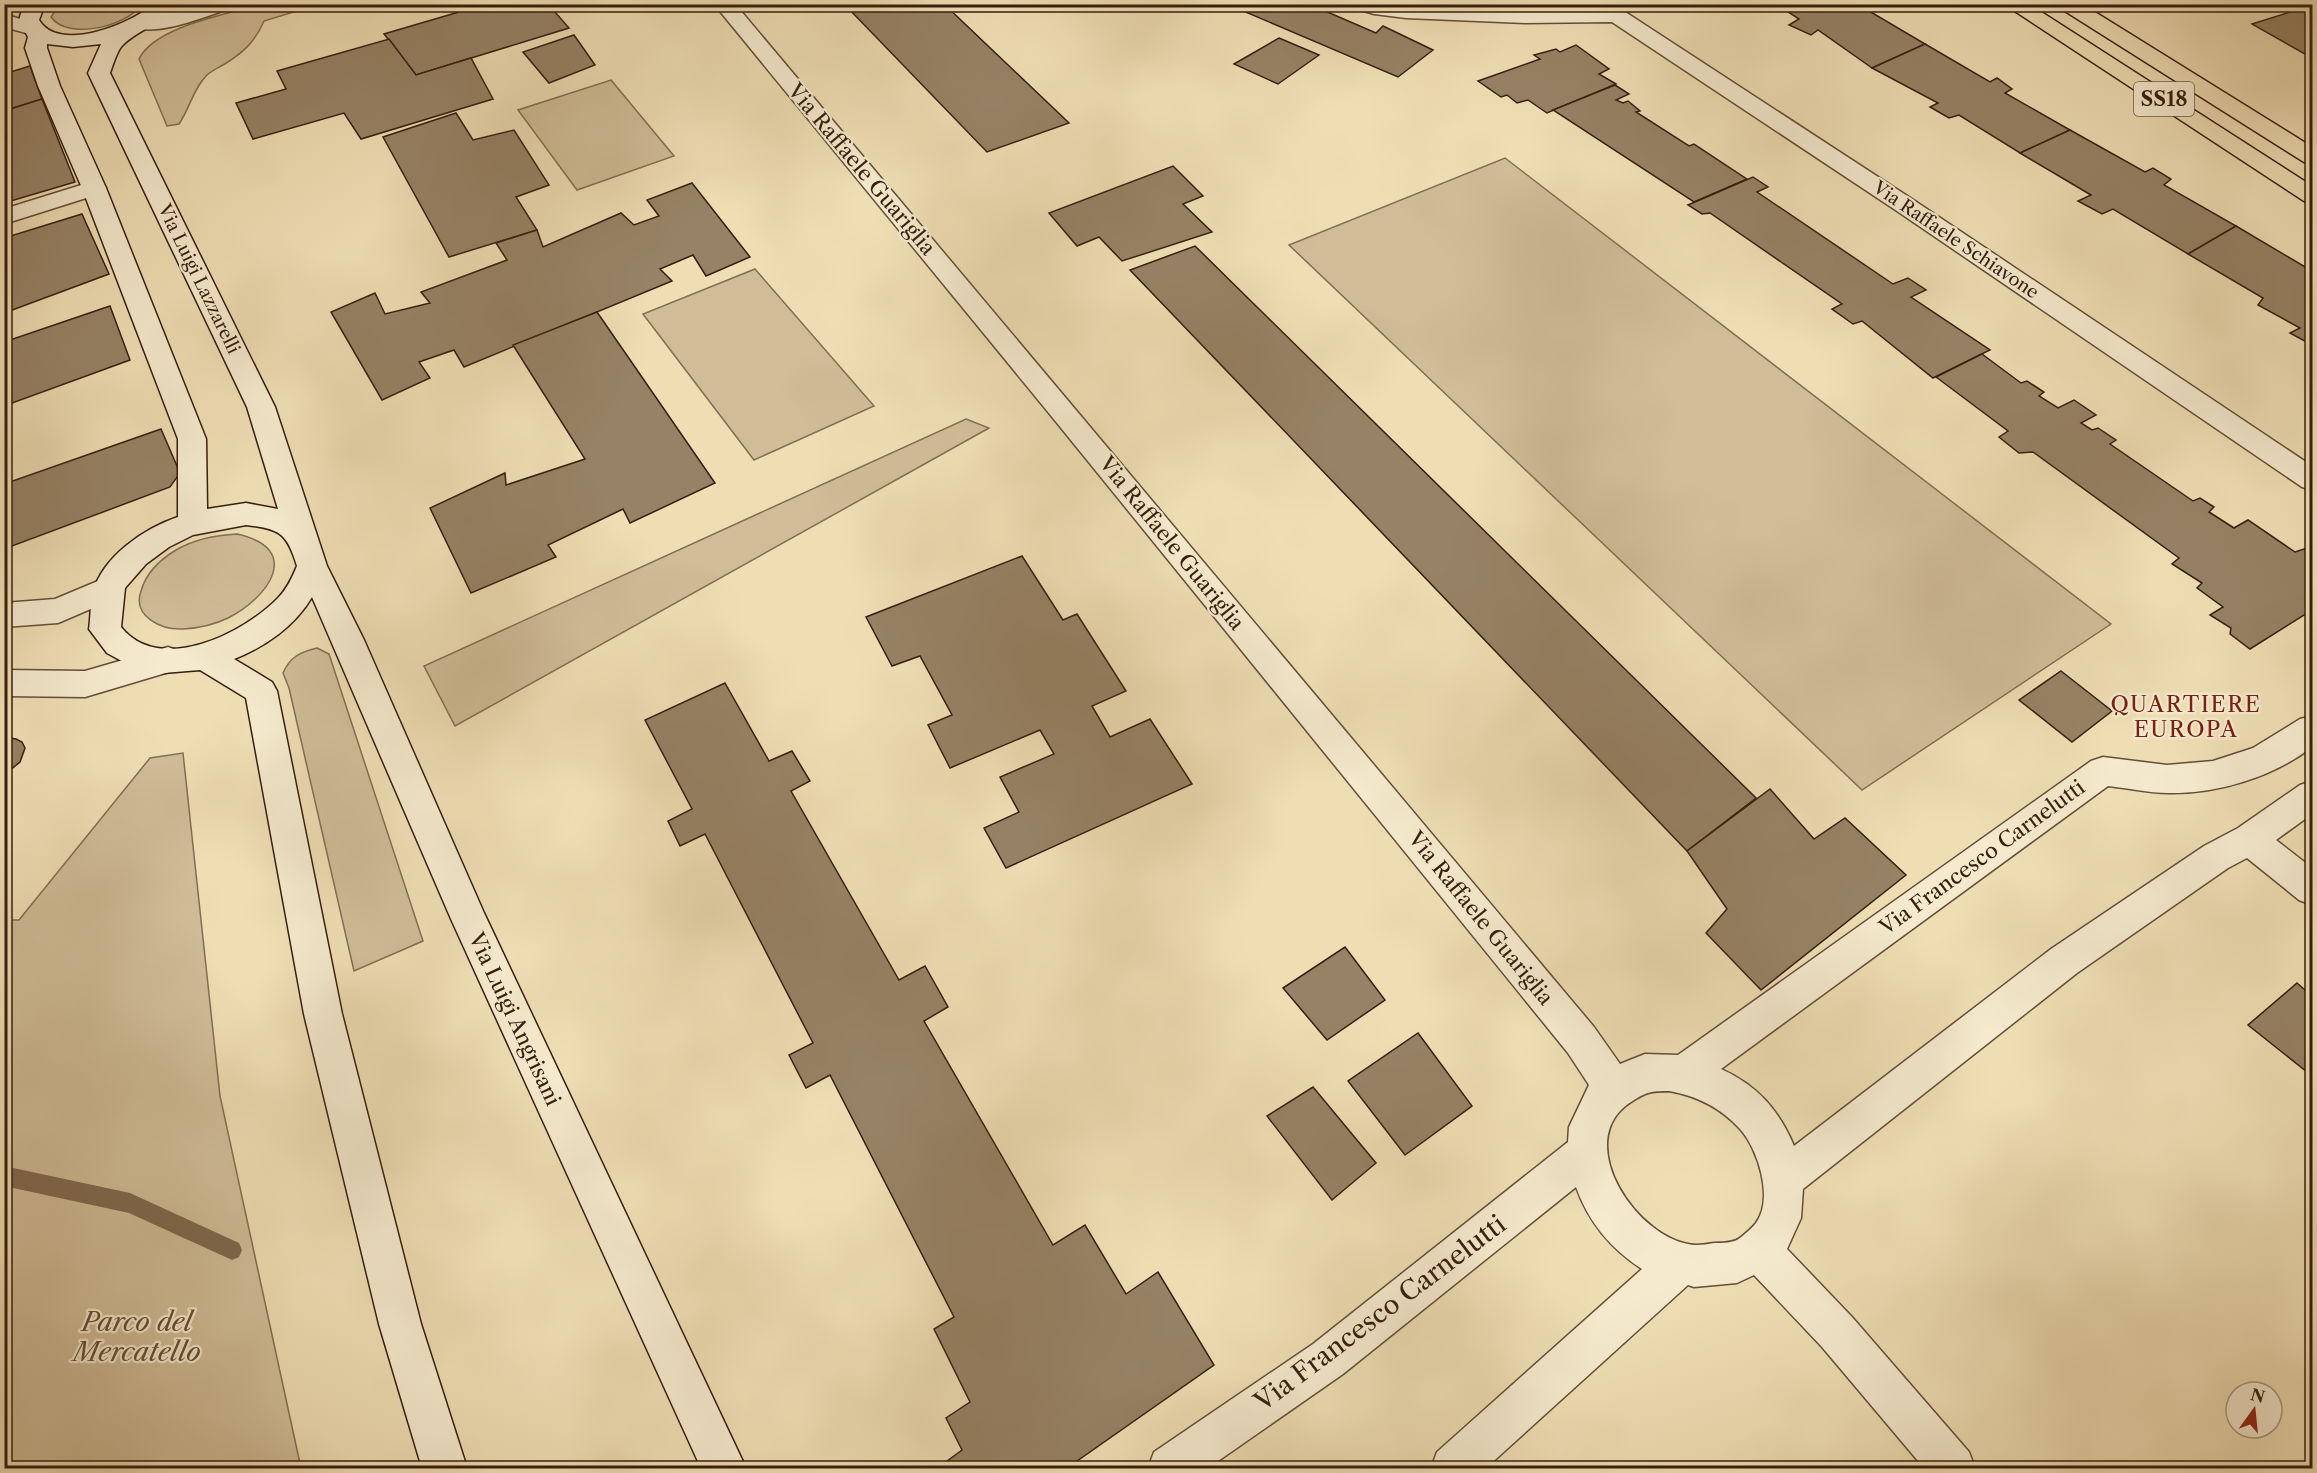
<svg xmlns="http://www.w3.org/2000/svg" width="2317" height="1473" font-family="'Libre Caslon Text',serif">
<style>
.green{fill:#d0bd98;stroke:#836e54;stroke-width:1.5}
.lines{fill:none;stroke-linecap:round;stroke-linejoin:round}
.stream{fill:#7f6a50;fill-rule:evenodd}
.building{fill:#968265;stroke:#361e0f;stroke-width:1.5}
.street-casing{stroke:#644e38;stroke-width:3}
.secondary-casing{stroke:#361e0f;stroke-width:3}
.highway-casing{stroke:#361e0f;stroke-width:3}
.street{fill:#f5eace;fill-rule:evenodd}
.secondary{fill:#f5eace;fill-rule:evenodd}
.highway{fill:#efdeb4;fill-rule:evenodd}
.labels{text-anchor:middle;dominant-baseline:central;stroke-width:4.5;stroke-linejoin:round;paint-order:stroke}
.far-street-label{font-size:18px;fill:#361e0f;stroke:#f5eace}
.shield{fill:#f5eace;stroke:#6f5b48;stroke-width:1.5}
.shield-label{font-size:20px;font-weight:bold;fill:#361e0f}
.street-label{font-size:21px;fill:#361e0f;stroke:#f5eace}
.neighbourhood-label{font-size:22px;letter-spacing:1.5px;fill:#7a1f14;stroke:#f5eace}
.near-street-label{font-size:26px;fill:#361e0f;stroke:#f5eace}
.near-park-label{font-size:26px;font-style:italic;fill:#644e38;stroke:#f5eace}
</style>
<rect width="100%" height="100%" fill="#efdeb4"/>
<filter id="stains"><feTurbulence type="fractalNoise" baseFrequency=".00333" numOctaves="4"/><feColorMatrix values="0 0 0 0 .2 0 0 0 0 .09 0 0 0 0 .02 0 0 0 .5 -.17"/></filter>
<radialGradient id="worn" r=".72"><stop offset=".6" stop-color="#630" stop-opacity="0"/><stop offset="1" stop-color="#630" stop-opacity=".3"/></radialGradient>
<g class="green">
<path d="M262 4 291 5 297 11 264 21C255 42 243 53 223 65 218 68 211 71 207 75 193 89 190 108 179 124L167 126 139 59C155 26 229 14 262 4Z"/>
<path d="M59 5V4L141 5C127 26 68 41 51 17Z"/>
<polygon points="611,80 674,156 577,190 518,110"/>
<polygon points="1505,158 2111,624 1862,790 1289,245"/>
<polygon points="755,269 874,406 754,460 643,314"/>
<polygon points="966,419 989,428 455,726 424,666"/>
<path d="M237 534C304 549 268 598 228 618 214 625 199 628 183 629 162 630 132 617 141 591 146 573 161 559 176 550 195 539 216 535 237 534Z"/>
<path d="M317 648 329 654 423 941 354 971 289 688 283 673C290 657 300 652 317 648Z"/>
<polygon points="183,753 220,1096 301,1468 5,1468 5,920 19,920 150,758"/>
</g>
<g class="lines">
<polygon class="stream" points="4,1166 130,1193 239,1243 242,1250 239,1257 232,1260 129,1213 4,1186"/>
</g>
<g class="building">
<polygon points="486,4 548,4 569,28 416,75 384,34"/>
<polygon points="854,4 944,4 1069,123 987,152 847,7"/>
<polygon points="1227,4 1309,4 1376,33 1383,26 1433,50 1398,77"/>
<polygon points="1776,4 1869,4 1876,9 1869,11 1925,44 1872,68 1818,30 1811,35 1789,25 1799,19"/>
<polygon points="2306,7 2312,10 2312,58 2252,24"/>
<polygon points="574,35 595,65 549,83 523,52"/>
<polygon points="1279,38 1319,55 1278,84 1234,64"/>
<polygon points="389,39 416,75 471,58 493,99 361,139 344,113 253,139 236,103 286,89 277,71"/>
<polygon points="1925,44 1990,82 1997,78 2012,89 2005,93 2070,130 2020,153 1959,115 1949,118 1930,107 1938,103 1872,68"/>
<polygon points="1576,45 1609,69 1599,74 1616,84 1547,113 1528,100 1517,103 1507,95 1501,97 1478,81 1540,59 1534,55 1556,49 1560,52"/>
<polygon points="30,66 42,99 4,111 4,74"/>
<polygon points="1615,85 1629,94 1616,100 1623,103 1628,101 1640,111 1636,112 1689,146 1694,144 1747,179 1694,202 1553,110"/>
<polygon points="42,99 75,182 4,203 4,111"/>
<polygon points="456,113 473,140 514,130 549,185 516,197 537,230 449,257 383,137"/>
<polygon points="2070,130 2145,172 2153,168 2171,179 2164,185 2236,226 2188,254 2113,209 2102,214 2078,201 2091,195 2020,153"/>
<polygon points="1173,166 1203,196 1183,204 1212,232 1122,261 1099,237 1077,246 1049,213"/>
<polygon points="1753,177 1768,187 1757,192 1893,284 1908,278 1926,290 1911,297 1990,350 1933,378 1862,321 1853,324 1832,309 1842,304 1710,213 1702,214 1688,205"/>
<polygon points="692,183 750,257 706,276 693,255 660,269 672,281 464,367 454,350 419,362 430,378 382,400 331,312 375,293 385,314 430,303 421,292 507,260 496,243 537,230 543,247 621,213 634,225 659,216 647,200"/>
<polygon points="82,214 109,274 7,312 4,292 4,238"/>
<polygon points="2236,226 2312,271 2312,345 2290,333 2300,328 2258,305 2263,298 2188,254"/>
<polygon points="1195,246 1756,798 1687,851 1130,270"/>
<polygon points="110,306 130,360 4,406 4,342"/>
<polygon points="597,312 715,483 630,523 623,509 548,545 556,557 471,593 430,508 505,473 506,485 585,459 513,345"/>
<polygon points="1982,354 2021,383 2027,381 2044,392 2039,396 2058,408 2074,400 2096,415 2081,423 2092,430 2098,428 2116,440 2110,444 2193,501 2200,498 2214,507 2209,512 2234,528 2248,520 2295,552 2307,548 2312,552 2312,610 2250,649 2230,634 2231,628 2210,615 2223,607 2197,588 2202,583 2172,564 2179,558 2033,452 2019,453 1999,437 2008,431 1936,377"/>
<polygon points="161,429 180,473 170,487 4,549 4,484"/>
<polygon points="1022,556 1063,620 1077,614 1126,691 1092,706 1110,737 1150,719 1192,784 1006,868 984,828 1019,812 1000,777 1054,754 1040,730 950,768 928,725 952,715 920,656 892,666 866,617"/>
<polygon points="2061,671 2112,711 2072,742 2019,700"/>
<polygon points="725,683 769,761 792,751 810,781 791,791 899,980 925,966 948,1007 924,1021 1053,1245 1085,1225 1126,1294 1158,1272 1214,1365 1067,1468 945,1468 943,1464 962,1450 946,1418 970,1402 934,1329 954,1317 830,1075 806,1088 789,1055 813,1043 705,834 680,846 668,821 692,809 645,720"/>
<polygon points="4,737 16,739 22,742 25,748 20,762 4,775"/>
<polygon points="1770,789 1814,839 1845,818 1906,875 1761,990 1706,933 1727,909 1687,851"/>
<polygon points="1345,947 1385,1000 1327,1040 1283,988"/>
<polygon points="2297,983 2312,996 2312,1076 2248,1025"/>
<polygon points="1418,1033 1472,1106 1405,1155 1348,1081"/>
<polygon points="1313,1087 1376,1163 1332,1200 1267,1116"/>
</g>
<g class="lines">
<g class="street-casing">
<g id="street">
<path d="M200 4H234L231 8C207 16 161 35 137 28L134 24 137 20Z"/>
<path d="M714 4H735L1594 1027 1620 1064 1645 1054 1678 1055 2091 761 2103 757 2167 765 2213 761 2253 748 2300 719 2312 716V747C2273 777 2218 794 2168 793 2148 793 2128 788 2108 786L1721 1069C1757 1085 1779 1110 1794 1146L2051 949 2204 846 2238 828 2300 785 2312 781V814L2276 840 2312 868V905L2299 900 2247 858 2228 868 2077 973 1803 1189 1801 1218 1787 1249 1852 1317 1969 1452 1975 1468H1924L1822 1347 1754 1275 1737 1283 1694 1287 1688 1285 1486 1468H1431L1437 1452 1642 1269C1611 1249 1589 1223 1576 1187L1343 1374 1208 1468H1148L1154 1452 1313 1344 1568 1142 1569 1127 1589 1085 1568 1053 1057 423ZM1669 1091C1697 1096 1720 1107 1740 1129 1758 1149 1774 1198 1756 1223 1752 1228 1745 1234 1740 1238 1734 1243 1722 1243 1714 1243 1708 1244 1702 1245 1696 1245 1638 1242 1570 1141 1631 1102 1646 1092 1651 1091 1669 1091Z"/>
<path d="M1351 4C1432 4 1512 11 1593 10L1588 4H1613L1915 201 2312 466V490L2302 487 1897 211 1612 22 1525 23 1406 18 1374 14 1354 8Z"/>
<polygon points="4,14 33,23 37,27 33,31 26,33 4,27"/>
<polygon points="94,181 102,183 106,188 102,193 4,224 4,209"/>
<polygon points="110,576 121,580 125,588 121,596 58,623 4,627 4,603 55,599"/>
<polygon points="168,647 179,651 184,660 179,669 85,697 4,696 4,670 85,671"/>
</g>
</g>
<g class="secondary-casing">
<path id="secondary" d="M24 4H45L39 20C59 54 132 23 154 4H177C163 25 137 29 121 47 116 54 113 65 110 73L275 407 327 566 364 640 484 913 746 1468H701L451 919 312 597C295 626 265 647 234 659L272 682 277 691 342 1014 421 1324 467 1468H422L379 1324 304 1014 246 698 200 670 163 673 129 665 107 653 89 629C91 617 90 604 93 592 103 556 145 528 178 517V439L82 188 38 86 25 48 28 37 19 20ZM47 44 73 47 101 44 88 73 247 407 278 509 246 503 207 509 206 439 106 188 60 86 47 48ZM246 525C280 529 287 533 297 566 292 578 287 589 278 598 244 633 160 676 121 627L125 588 146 564 169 547 193 535Z"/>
</g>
<g class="highway-casing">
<g id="highway">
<polygon points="2004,4 2029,4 2312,186 2312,203 2304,201"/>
<polygon points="2057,4 2082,4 2312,147 2312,164 2304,162 2060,8"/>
</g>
</g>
<use href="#street" class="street"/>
<use href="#secondary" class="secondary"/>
<use href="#highway" class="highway"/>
</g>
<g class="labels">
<g class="far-street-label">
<text transform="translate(1956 240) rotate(34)">Via Raffaele Schiavone</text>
<text transform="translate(199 279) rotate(64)">Via Luigi Lazzarelli</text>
</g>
<rect class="shield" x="2134" y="82" width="60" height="34" rx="4.5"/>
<g class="shield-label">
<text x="2164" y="99">SS18</text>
</g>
<g class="street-label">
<text transform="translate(862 169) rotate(50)">Via Raffaele Guariglia</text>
<text transform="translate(1172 543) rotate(51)">Via Raffaele Guariglia</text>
<text transform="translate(1982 857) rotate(-36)">Via Francesco Carnelutti</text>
<text transform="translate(1481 918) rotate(51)">Via Raffaele Guariglia</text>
<text transform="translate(515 1019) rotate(65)">Via Luigi Angrisani</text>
</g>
<g class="neighbourhood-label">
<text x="2186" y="704">QUARTIERE<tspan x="2186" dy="25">EUROPA</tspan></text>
</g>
<g class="near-street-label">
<text transform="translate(1380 1313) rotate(-37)">Via Francesco Carnelutti</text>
</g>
<g class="near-park-label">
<text x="137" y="1322">Parco del<tspan x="137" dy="30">Mercatello</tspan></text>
</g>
</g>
<rect width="2317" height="1473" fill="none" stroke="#efdeb4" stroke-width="24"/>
<rect x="6" y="6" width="2305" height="1461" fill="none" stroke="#361e0f" stroke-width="3"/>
<rect x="12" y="12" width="2293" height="1449" fill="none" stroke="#361e0f" stroke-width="1.5"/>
<g transform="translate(2254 1410) rotate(15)"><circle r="28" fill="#f5eace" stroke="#a99882" stroke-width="1.5"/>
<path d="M0-4.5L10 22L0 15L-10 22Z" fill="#8f2418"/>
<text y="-9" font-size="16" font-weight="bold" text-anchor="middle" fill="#361e0f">N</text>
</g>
<rect width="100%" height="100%" filter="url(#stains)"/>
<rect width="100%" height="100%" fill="url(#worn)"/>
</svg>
